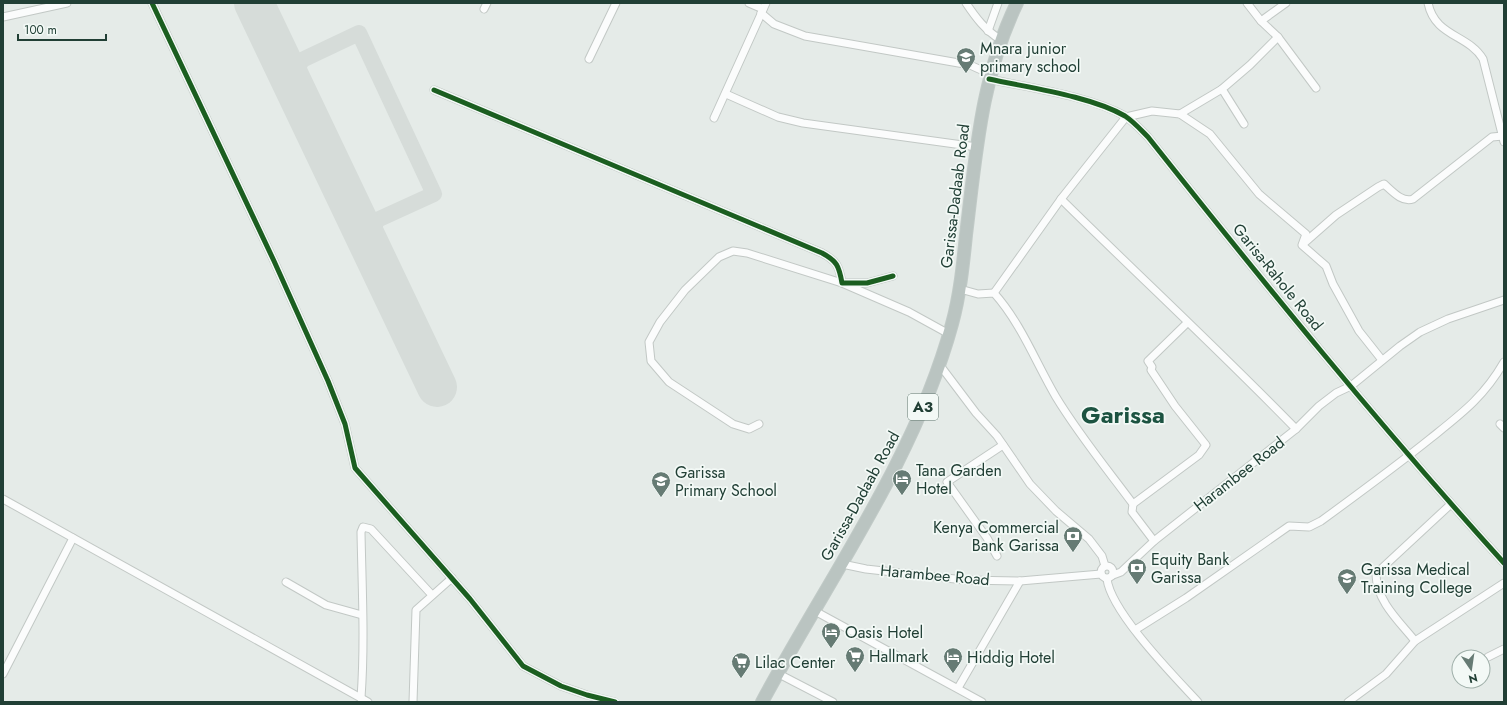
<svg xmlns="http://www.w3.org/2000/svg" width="1507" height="705" font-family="Jost,sans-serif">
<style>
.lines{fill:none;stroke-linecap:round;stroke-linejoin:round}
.taxiway{stroke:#d6dcd9;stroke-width:16}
.runway{stroke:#d6dcd9;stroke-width:40}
.street-casing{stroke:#c2c8c5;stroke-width:9}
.highway-casing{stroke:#c1cac7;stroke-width:14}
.street{stroke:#fbfcfc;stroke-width:7}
.highway{stroke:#bac4c1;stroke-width:12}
.cycleway-casing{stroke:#f3f9f6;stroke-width:8}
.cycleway{stroke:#1b5e20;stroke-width:5}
.labels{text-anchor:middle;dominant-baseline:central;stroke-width:3.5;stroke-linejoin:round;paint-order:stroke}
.shield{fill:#f3f9f6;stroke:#60776f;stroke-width:1}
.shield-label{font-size:15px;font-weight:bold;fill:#213f35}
.poi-label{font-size:16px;fill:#213f35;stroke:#f3f9f6;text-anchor:start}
.street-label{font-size:16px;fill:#213f35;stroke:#f3f9f6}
.town-label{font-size:24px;font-weight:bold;fill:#1c5341;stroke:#f3f9f6}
</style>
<rect width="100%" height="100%" fill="#e5ebe8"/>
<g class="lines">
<polyline class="taxiway" points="296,72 302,60 359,33 434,194 377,220 372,233"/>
<polyline class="runway" points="254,3 437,387"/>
<g class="street-casing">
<g id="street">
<polyline points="152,3 274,261 328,381 345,424 355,468 470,599 523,666 561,686 587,695 615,702"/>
<polyline points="749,3 763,9"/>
<path d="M966 3C976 18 985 30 1001 40"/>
<polyline points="1247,3 1261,21 1278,37 1316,88"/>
<path d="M1428 3C1435 37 1468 34 1483 59L1504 142"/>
<polyline points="484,9 487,3"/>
<polyline points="761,13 774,24 805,36 970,65 990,74"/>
<polyline points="3,17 67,3"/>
<polyline points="1261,21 1286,3"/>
<polyline points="988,31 998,3"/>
<polyline points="589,59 616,3"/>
<path d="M989 79C1030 88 1090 96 1125 116 1134 122 1141 130 1148 137 1263 282 1380 426 1504 563"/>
<path d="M434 90 822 253C837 261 839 266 842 283H867L893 276"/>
<polyline points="726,94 778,117 803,123 977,147"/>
<polyline points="1180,114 1222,89"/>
<polyline points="714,118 766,3"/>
<polyline points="1244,124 1222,89 1250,65 1278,37"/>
<path d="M1061 199C1139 276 1220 351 1296 429"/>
<path d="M1303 244 1336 215 1378 187 1384 184C1392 191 1402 203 1413 199L1492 137 1503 136"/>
<path d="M960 289 978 294 994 293C1021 323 1036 363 1056 397 1079 435 1107 469 1133 504L1132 512 1154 541"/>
<polyline points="994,293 1061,199 1126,117 1152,111 1180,114 1210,134 1259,194 1306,234 1302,245 1326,266 1333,284 1359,331 1382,360"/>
<polyline points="939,364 976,413 997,436 1030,484 1056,511 1089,539 1102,556 1105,566"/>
<polyline points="759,424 749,429 733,424 669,382 651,361 649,342 660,322 685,290 719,257 733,251 747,253 842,283 909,312 949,334"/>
<polyline points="1500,424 1504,428"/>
<polyline points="3,499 368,702"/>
<polyline points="1133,504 1199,455 1206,445 1175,406 1151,370 1152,367 1148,361 1187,323"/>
<polyline points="997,556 987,538 947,482 1003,445"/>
<polyline points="842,564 866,569 964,580 1020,581 1101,574"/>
<circle cx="1107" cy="572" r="6"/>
<polyline points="1113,575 1121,572 1154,541 1296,429 1319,406 1336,393 1351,386 1400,346 1420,332 1448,319 1504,300"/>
<path d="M1107 579C1111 612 1174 676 1198 702"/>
<polyline points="286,582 326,605 362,615"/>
<polyline points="813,610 982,702"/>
<path d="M1135 630 1186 598 1289 526 1309 527 1321 521C1358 494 1395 467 1431 438 1461 414 1484 397 1504 362"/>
<path d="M1415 641C1400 622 1377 602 1376 575L1381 569 1451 504"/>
<polyline points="1488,657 1504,649"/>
<polyline points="777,673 833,702"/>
<polyline points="3,674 73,538"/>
<polyline points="958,688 1020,581"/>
<path d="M361 698C365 643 362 587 361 532L363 527 371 529 432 595"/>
<polyline points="413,702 416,610 452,578"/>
<polyline points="1348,702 1386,674 1415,641 1504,583"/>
</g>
</g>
<g class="highway-casing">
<path id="highway" d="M762 702C828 579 915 460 952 324 960 295 963 265 966 235 976 154 981 77 1017 3"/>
</g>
<use href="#street" class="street"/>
<use href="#highway" class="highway"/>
<g class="cycleway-casing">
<g id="cycleway">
<polyline points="152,3 274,261 328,381 345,424 355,468 470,599 523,666 561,686 587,695 615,702"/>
<path d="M989 79C1030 88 1090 96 1125 116 1134 122 1141 130 1148 137 1263 282 1380 426 1504 563"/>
<path d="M434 90 822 253C837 261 839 266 842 283H867L893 276"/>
</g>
</g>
<use href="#cycleway" class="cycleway"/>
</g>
<defs>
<g id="school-pin" transform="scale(1)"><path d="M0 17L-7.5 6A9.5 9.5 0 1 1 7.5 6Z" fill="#667b74" stroke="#f3f9f6"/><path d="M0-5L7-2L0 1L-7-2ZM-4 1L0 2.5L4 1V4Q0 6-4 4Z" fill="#fff"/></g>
<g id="hotel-pin" transform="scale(1)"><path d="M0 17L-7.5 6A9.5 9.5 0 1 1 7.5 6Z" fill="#667b74" stroke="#f3f9f6"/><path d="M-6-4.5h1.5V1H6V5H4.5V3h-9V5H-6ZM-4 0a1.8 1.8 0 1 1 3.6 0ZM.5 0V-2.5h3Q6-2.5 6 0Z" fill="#fff"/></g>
<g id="bank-pin" transform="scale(1)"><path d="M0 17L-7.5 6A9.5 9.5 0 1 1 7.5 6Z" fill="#667b74" stroke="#f3f9f6"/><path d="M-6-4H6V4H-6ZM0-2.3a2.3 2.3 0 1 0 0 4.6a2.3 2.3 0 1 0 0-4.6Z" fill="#fff"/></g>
<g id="university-pin" transform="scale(1)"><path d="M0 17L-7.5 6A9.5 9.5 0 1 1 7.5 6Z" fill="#667b74" stroke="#f3f9f6"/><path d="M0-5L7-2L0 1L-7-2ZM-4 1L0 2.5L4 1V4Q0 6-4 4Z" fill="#fff"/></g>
<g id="supermarket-pin" transform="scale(1)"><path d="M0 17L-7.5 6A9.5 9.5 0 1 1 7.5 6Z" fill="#667b74" stroke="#f3f9f6"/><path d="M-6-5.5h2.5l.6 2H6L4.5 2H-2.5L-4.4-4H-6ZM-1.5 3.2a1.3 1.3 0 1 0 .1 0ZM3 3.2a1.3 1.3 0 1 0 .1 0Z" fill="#fff"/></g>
</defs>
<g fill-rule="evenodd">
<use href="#school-pin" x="966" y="57"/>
<use href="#hotel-pin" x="902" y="479"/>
<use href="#school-pin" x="661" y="481"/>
<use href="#bank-pin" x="1073" y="536"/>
<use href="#bank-pin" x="1137" y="568"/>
<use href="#university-pin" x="1347" y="578"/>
<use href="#hotel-pin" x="831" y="632"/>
<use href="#supermarket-pin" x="855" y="656"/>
<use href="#hotel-pin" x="953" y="657"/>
<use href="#supermarket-pin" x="741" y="662"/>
</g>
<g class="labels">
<rect class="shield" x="908" y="394" width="30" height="26" rx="3"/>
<g class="shield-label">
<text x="923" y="407">A3</text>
</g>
<g class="poi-label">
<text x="980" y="48">Mnara junior<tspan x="980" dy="18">primary school</tspan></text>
<text x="916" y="470">Tana Garden<tspan x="916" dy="18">Hotel</tspan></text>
<text x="675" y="472">Garissa<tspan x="675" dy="18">Primary School</tspan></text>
<text x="1059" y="527" text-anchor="end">Kenya Commercial<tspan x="1059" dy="18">Bank Garissa</tspan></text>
<text x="1151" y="559">Equity Bank<tspan x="1151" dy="18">Garissa</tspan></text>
<text x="1361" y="569">Garissa Medical<tspan x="1361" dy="18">Training College</tspan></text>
<text x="845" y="632">Oasis Hotel</text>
<text x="869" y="656">Hallmark</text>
<text x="967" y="657">Hiddig Hotel</text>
<text x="755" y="662">Lilac Center</text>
</g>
<g class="street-label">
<text transform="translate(955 196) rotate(-83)">Garissa-Dadaab Road</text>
<text transform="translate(1278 277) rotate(51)">Garisa-Rahole Road</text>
<text transform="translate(1239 474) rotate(-38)">Harambee Road</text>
<text transform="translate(860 496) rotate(-61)">Garissa-Dadaab Road</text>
<text transform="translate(935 575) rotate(5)">Harambee Road</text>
</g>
<g class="town-label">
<text x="1123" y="414">Garissa</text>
</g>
</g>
<rect width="1507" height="705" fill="none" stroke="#213f35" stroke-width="8"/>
<g transform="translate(1471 669) rotate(167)"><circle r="19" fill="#f3f9f6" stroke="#9fafa9"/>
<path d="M0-3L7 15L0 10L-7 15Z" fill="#667b74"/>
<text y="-6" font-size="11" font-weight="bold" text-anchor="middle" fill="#213f35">N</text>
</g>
<path d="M18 34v6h88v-6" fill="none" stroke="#213f35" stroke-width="2"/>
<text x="24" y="34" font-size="12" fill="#213f35" stroke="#f3f9f6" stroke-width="3" paint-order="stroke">100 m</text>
</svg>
